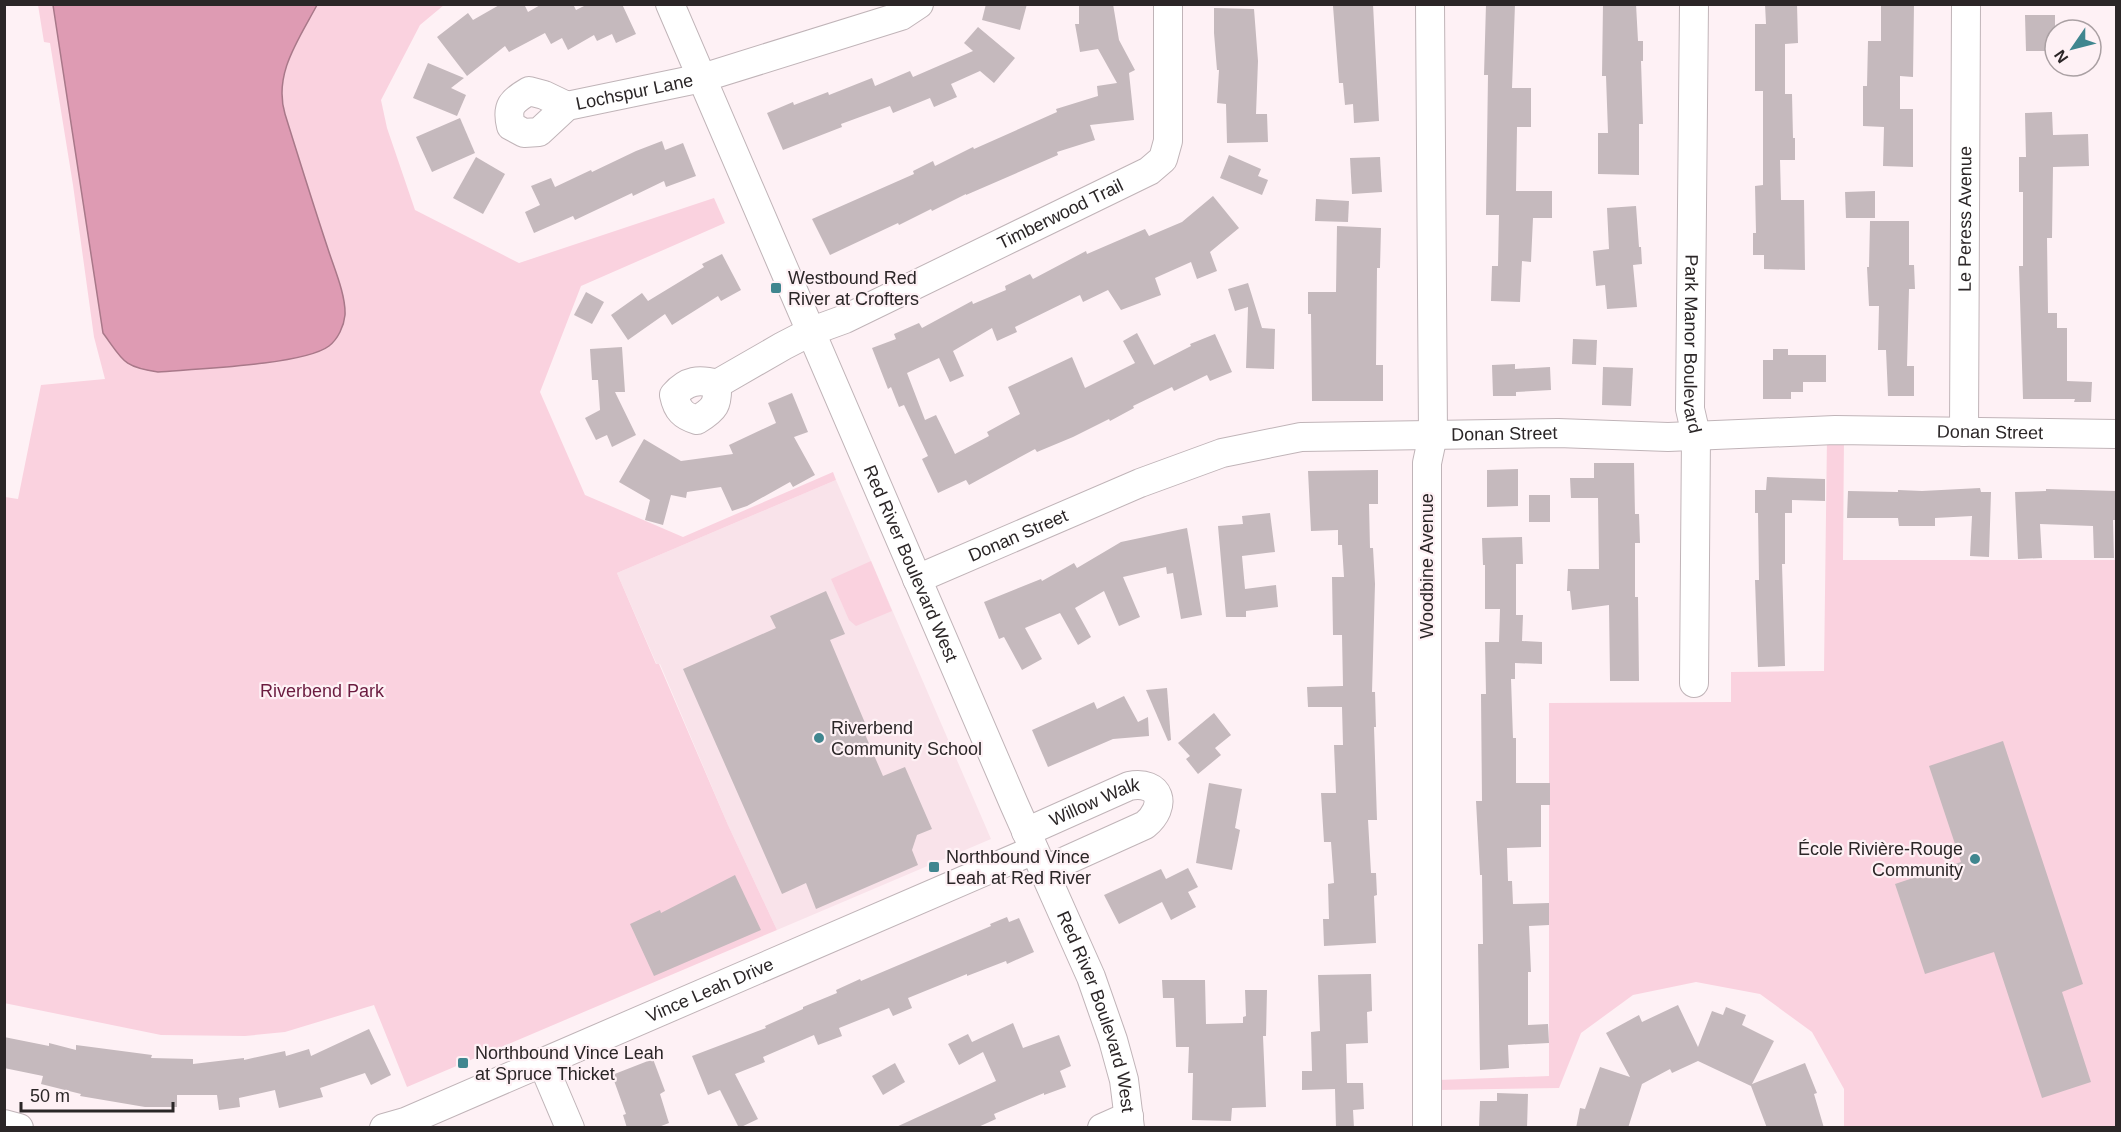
<svg xmlns="http://www.w3.org/2000/svg" width="2121" height="1132" font-family="Helvetica,sans-serif">
<style>
.built{fill:#f9e3ea}
.green{fill:#fad2df}
.water{fill:#de9bb3;stroke:#a87889;stroke-width:1.5}
.building{fill:#c5b9bd}
.lines{fill:none;stroke-linecap:round;stroke-linejoin:round}
.minor-casing{stroke:#c0b4b8;stroke-width:30}
.minor{stroke:#fff;stroke-width:28}
.poi-dot{fill:#40868f;stroke:#fef1f5;stroke-width:2}
.labels{text-anchor:middle;dominant-baseline:central;stroke-width:4.5;stroke-linejoin:round;paint-order:stroke}
.street-label{font-size:18px;fill:#2b2627;stroke:#fef1f5}
.poi-label{font-size:18px;fill:#2b2627;stroke:#fef1f5;text-anchor:start}
.park-label{font-size:18px;fill:#6a1b3f;stroke:#fef1f5}
</style>
<rect width="100%" height="100%" fill="#fef1f5"/>
<polygon class="built" points="836,480 991,839 777,930 728,825 660,664 657,665 617,573"/>
<g class="green">
<polygon points="38,5 444,5 420,25 381,100 387,128 415,210 519,263 714,198 725,223 581,286 540,392 585,495 683,537 833,472 836,480 617,573 656,664 659,664 728,825 777,930 407,1087 374,1005 285,1032 245,1036 161,1035 4,1003 5,497 18,499 41,385 105,379 94,337 73,185 50,43 44,42"/>
<polygon points="1844,436 1843,560 2116,560 2116,1127 1844,1127 1844,1089 1812,1032 1760,994 1696,982 1633,995 1581,1033 1559,1088 1438,1090 1438,1080 1549,1076 1549,703 1731,702 1731,672 1824,671 1827,437"/>
<polygon points="871,561 892,611 856,626 849,620 831,579"/>
</g>
<path class="water" d="M53 5H317C299 39 273 74 285 114 299 159 313 204 328 249 334 268 346 295 345 315 344 326 338 339 329 346 304 365 194 369 158 372 122 367 123 360 103 333Z"/>
<g class="building">
<polygon points="501,4 524,4 528,12 542,4 573,4 576,10 588,4 622,4 636,34 616,43 612,34 597,41 594,35 568,50 562,38 551,44 545,33 509,52 505,46 467,76 437,37 468,13 473,20"/>
<polygon points="986,4 1027,4 1020,30 982,20"/>
<polygon points="1079,4 1113,4 1119,40 1135,70 1129,73 1134,120 1090,125 1095,140 1057,152 1058,155 966,195 966,194 932,211 931,209 899,225 898,223 830,255 812,219 914,174 913,171 933,161 935,166 973,147 974,149 1057,112 1056,109 1098,96 1097,86 1117,83 1098,49 1080,52 1075,24 1079,24"/>
<polygon points="1373,4 1379,121 1354,123 1353,104 1345,105 1343,83 1339,83 1333,6"/>
<polygon points="1486,4 1515,4 1512,88 1531,88 1531,127 1517,127 1516,191 1552,191 1552,218 1533,218 1531,262 1522,261 1520,302 1491,301 1492,266 1498,266 1499,215 1486,215 1488,75 1484,75"/>
<polygon points="1603,4 1636,4 1638,41 1643,41 1643,61 1641,61 1643,124 1639,124 1639,175 1598,174 1598,133 1608,133 1606,76 1602,76"/>
<polygon points="1765,4 1797,4 1798,43 1785,44 1785,94 1792,94 1793,138 1795,138 1795,160 1780,160 1781,200 1804,200 1805,270 1764,269 1764,255 1753,255 1753,233 1756,233 1755,186 1763,185 1763,91 1755,91 1755,24 1766,24"/>
<polygon points="1881,4 1914,4 1913,77 1900,76 1900,109 1913,109 1913,167 1883,166 1884,127 1863,126 1863,86 1867,86 1868,41 1881,41"/>
<polygon points="1214,8 1254,9 1258,61 1256,114 1267,114 1268,142 1227,143 1226,104 1217,103 1219,70 1217,70 1214,33"/>
<polygon points="2025,15 2055,15 2055,51 2026,51"/>
<polygon points="978,27 1015,58 994,83 980,71 951,84 957,97 934,107 930,98 893,113 890,106 841,124 842,127 783,150 767,113 793,102 794,105 828,92 829,95 872,78 875,86 910,71 913,77 973,51 964,43"/>
<polygon points="428,63 464,78 451,88 466,95 457,116 413,98"/>
<polygon points="2052,112 2053,135 2088,134 2089,166 2053,167 2052,238 2047,238 2048,313 2057,313 2057,328 2067,328 2067,381 2092,382 2091,402 2074,402 2075,399 2023,399 2019,266 2023,266 2023,192 2019,192 2019,157 2026,157 2025,113"/>
<polygon points="460,118 475,153 432,172 416,137"/>
<polygon points="662,141 665,150 683,143 696,176 666,187 664,181 633,196 632,193 575,220 573,216 534,233 525,212 540,205 531,186 551,178 555,187 591,170 592,172 636,151"/>
<polygon points="1229,155 1261,169 1258,176 1268,180 1262,195 1220,178"/>
<polygon points="476,157 505,174 483,214 453,198"/>
<polygon points="1380,157 1382,192 1352,194 1350,158"/>
<polygon points="1875,191 1875,218 1846,218 1845,192"/>
<polygon points="1213,196 1239,228 1210,252 1217,271 1197,279 1191,262 1155,278 1161,295 1121,310 1108,290 1083,302 1080,295 1015,327 1017,332 997,341 992,328 953,351 964,376 950,382 939,358 907,373 925,420 936,415 955,454 989,436 987,432 1020,414 1008,387 1072,357 1085,388 1135,363 1123,341 1137,333 1154,365 1191,346 1190,344 1215,334 1232,372 1210,381 1207,375 1174,391 1172,387 1133,406 1134,408 1110,421 1109,419 1073,437 1037,452 1035,449 969,485 966,480 938,493 922,459 928,456 904,405 899,407 891,387 888,389 872,348 896,339 894,334 919,323 922,328 972,301 973,304 1006,290 1005,286 1030,274 1033,279 1086,251 1087,254 1145,229 1149,236 1182,222"/>
<polygon points="1316,199 1349,201 1348,222 1315,221"/>
<polygon points="1636,206 1639,247 1641,247 1642,264 1633,265 1637,307 1607,309 1605,285 1596,286 1593,251 1609,249 1607,208"/>
<polygon points="1870,221 1909,221 1909,265 1914,265 1915,289 1909,289 1907,366 1914,366 1914,396 1888,396 1886,350 1878,350 1879,306 1869,306 1867,267 1869,267"/>
<polygon points="1337,226 1381,228 1380,268 1377,268 1376,365 1383,365 1383,401 1312,401 1311,314 1308,314 1308,292 1336,292"/>
<polygon points="722,254 741,290 721,301 718,296 672,325 665,314 628,340 611,315 642,293 648,301 704,267 702,264"/>
<polygon points="1248,283 1262,328 1275,329 1274,369 1246,368 1248,307 1235,311 1228,289"/>
<polygon points="586,292 604,302 592,324 574,315"/>
<polygon points="1573,339 1597,340 1596,365 1572,364"/>
<polygon points="622,347 625,392 615,392 636,435 612,447 607,435 596,440 585,418 600,410 598,380 592,380 590,349"/>
<polygon points="1773,349 1788,349 1788,355 1826,355 1826,382 1803,382 1803,392 1791,392 1791,399 1763,399 1763,360 1773,360"/>
<polygon points="1515,364 1515,369 1550,367 1551,390 1516,392 1516,396 1493,396 1492,365"/>
<polygon points="1603,367 1633,368 1631,406 1602,405"/>
<polygon points="792,393 808,432 794,437 815,475 793,487 790,482 747,506 732,511 721,487 687,492 686,498 671,495 663,525 645,520 650,500 619,482 644,439 681,461 733,454 729,445 776,423 768,403"/>
<polygon points="1594,463 1634,463 1635,514 1639,514 1640,543 1635,543 1635,597 1638,597 1639,681 1610,681 1609,605 1572,610 1570,591 1567,591 1568,569 1599,569 1598,498 1571,498 1570,478 1594,478"/>
<polygon points="1518,469 1518,506 1487,507 1487,470"/>
<polygon points="1378,470 1378,504 1369,504 1370,548 1373,548 1375,584 1372,692 1375,692 1376,727 1374,727 1377,820 1368,820 1371,873 1376,873 1377,895 1374,896 1376,943 1324,946 1323,919 1329,919 1328,884 1334,883 1331,842 1324,842 1321,793 1336,793 1334,745 1343,745 1342,707 1308,707 1307,687 1343,686 1342,635 1333,635 1332,577 1344,577 1342,545 1338,545 1338,530 1311,531 1308,471"/>
<polygon points="1767,477 1825,479 1825,501 1792,500 1792,513 1785,513 1785,564 1782,564 1785,666 1758,667 1755,580 1759,580 1758,513 1755,513 1755,490 1766,490"/>
<polygon points="1980,488 1981,492 1991,492 1989,557 1970,556 1972,516 1935,518 1935,526 1899,526 1898,518 1847,518 1848,491 1898,492 1898,490 1922,491"/>
<polygon points="2046,489 2116,491 2116,520 2113,520 2114,558 2094,558 2093,526 2040,524 2042,558 2018,559 2015,492 2046,491"/>
<rect x="1529" y="495" width="21" height="27"/>
<polygon points="1270,513 1275,552 1242,556 1245,589 1276,585 1278,607 1246,611 1246,617 1226,617 1218,526 1243,524 1242,516"/>
<polygon points="1187,528 1202,615 1181,619 1173,573 1167,574 1166,567 1123,577 1140,617 1119,626 1104,591 1075,608 1091,637 1078,645 1060,613 1025,628 1042,659 1022,670 1004,637 999,639 984,602 1041,579 1042,581 1074,563 1077,568 1121,542"/>
<polygon points="1522,537 1523,564 1516,564 1516,615 1523,615 1522,641 1542,642 1542,664 1515,663 1515,679 1511,679 1513,738 1516,738 1516,783 1550,783 1550,805 1541,805 1541,847 1507,848 1508,881 1512,881 1513,904 1549,903 1549,925 1529,926 1531,972 1528,972 1528,1025 1548,1024 1549,1043 1508,1045 1509,1068 1480,1070 1478,944 1483,944 1482,875 1480,875 1476,801 1482,801 1481,694 1486,694 1485,642 1499,642 1500,609 1485,609 1485,565 1483,565 1482,538"/>
<polygon points="826,591 845,634 830,640 868,730 864,732 883,776 905,767 932,829 917,835 912,850 918,865 816,909 806,883 782,894 683,669 776,628 770,616"/>
<polygon points="1167,688 1171,740 1168,741 1146,690"/>
<polygon points="1124,696 1138,722 1148,717 1149,736 1113,739 1048,767 1032,730 1094,702 1097,709"/>
<polygon points="1214,713 1231,735 1215,748 1221,755 1198,774 1186,759 1190,756 1178,743"/>
<polygon points="2003,741 2083,984 2062,992 2091,1082 2042,1098 1994,952 1925,974 1895,884 1961,862 1929,766"/>
<polygon points="1209,783 1242,789 1235,828 1240,830 1232,870 1196,863"/>
<polygon points="1188,868 1198,887 1188,892 1196,907 1171,920 1162,902 1119,924 1104,895 1161,869 1166,879"/>
<polygon points="735,875 761,930 654,976 630,924 660,910 661,913"/>
<polygon points="1007,917 1009,922 1019,918 1034,952 1007,964 1006,961 967,976 967,974 908,998 912,1008 893,1016 889,1008 839,1028 842,1036 818,1045 814,1035 763,1057 765,1062 735,1074 758,1119 739,1128 720,1090 708,1095 692,1056 766,1028 765,1026 803,1009 803,1007 837,993 836,990 860,979 861,981 991,926 990,924"/>
<polygon points="1371,974 1372,1011 1367,1012 1368,1043 1346,1044 1347,1083 1363,1083 1364,1109 1353,1110 1354,1128 1336,1128 1335,1089 1302,1090 1302,1071 1312,1071 1311,1032 1320,1031 1318,975"/>
<polygon points="1162,980 1205,980 1206,1024 1243,1023 1243,1017 1246,1016 1245,990 1267,990 1266,1036 1263,1036 1266,1107 1232,1108 1231,1121 1192,1120 1193,1073 1188,1073 1189,1047 1176,1047 1174,998 1163,998"/>
<polygon points="1678,1005 1698,1047 1712,1011 1723,1015 1726,1007 1746,1015 1742,1025 1774,1041 1752,1084 1805,1063 1817,1093 1814,1094 1824,1128 1767,1128 1751,1086 1698,1061 1672,1073 1670,1069 1642,1084 1628,1128 1576,1128 1580,1108 1585,1109 1600,1067 1630,1077 1606,1033 1639,1015 1642,1022"/>
<polygon points="1013,1023 1023,1048 1059,1035 1071,1066 1060,1071 1066,1087 1044,1095 1044,1093 994,1114 996,1119 976,1128 894,1128 996,1081 983,1052 959,1065 948,1044 968,1034 972,1042"/>
<polygon points="369,1029 391,1075 371,1085 365,1073 320,1088 323,1097 279,1108 275,1090 239,1098 240,1107 219,1110 217,1095 177,1095 177,1107 145,1107 80,1096 81,1094 41,1084 43,1076 4,1068 4,1037 49,1046 49,1043 76,1050 76,1045 152,1055 151,1058 193,1059 193,1064 244,1058 244,1060 285,1051 286,1056 309,1049 311,1056"/>
<polygon points="653,1059 665,1091 660,1094 669,1123 656,1128 627,1128 623,1115 626,1114 612,1075"/>
<polygon points="895,1063 905,1082 883,1095 872,1076"/>
<polygon points="1497,1093 1528,1094 1527,1128 1479,1128 1480,1101 1497,1101"/>
</g>
<g class="lines">
<g class="minor-casing">
<g id="minor">
<path id="s1" d="M670 4 1014 804 1091 977 1113 1040 1124 1080 1130 1128"/>
<path id="s2" d="M1694 4 1690 409 1696 435 1694 683"/>
<path id="s3" d="M567 106 544 95 529 91C512 101 506 106 511 126L524 133 539 132 567 106 702 78 901 16 919 4"/>
<path id="s4" d="M717 384C699 379 687 380 674 395 677 410 683 416 697 420 715 409 718 405 717 384L783 346 812 331 845 319 1149 171 1163 159 1168 141V4"/>
<path id="s5" d="M1964 432 1966 4"/>
<path id="s6" d="M917 579 1140 483 1222 453 1301 437 1558 433 1668 437 1835 430 2116 434"/>
<path id="s7" d="M1026 832 1129 786C1161 780 1168 806 1145 825L1043 871"/>
<polyline points="542,1062 570,1128"/>
<polyline points="4,1124 19,1128"/>
<path id="s8" d="M384 1128 405 1122 1034 850"/>
<polyline points="1102,1128 1129,1116"/>
<polyline points="1427,1128 1427,463 1433,435 1430,4"/>
</g>
</g>
<use href="#minor" class="minor"/>
</g>
<g class="poi-dot">
<rect x="770" y="282" width="12" height="12" rx="3"/>
<circle cx="819" cy="738" r="6"/>
<circle cx="1975" cy="859" r="6"/>
<rect x="928" y="861" width="12" height="12" rx="3"/>
<rect x="457" y="1057" width="12" height="12" rx="3"/>
</g>
<g class="labels">
<g class="street-label">
<text stroke="none"><textPath href="#s3" startOffset="222">Lochspur Lane</textPath></text>
<text stroke="none"><textPath href="#s4" startOffset="512">Timberwood Trail</textPath></text>
<text stroke="none"><textPath href="#s5" startOffset="213">Le Peress Avenue</textPath></text>
<text stroke="none"><textPath href="#s2" startOffset="340">Park Manor Boulevard</textPath></text>
<text stroke="none"><textPath href="#s6" startOffset="1100">Donan Street</textPath></text>
<text stroke="none"><textPath href="#s6" startOffset="614">Donan Street</textPath></text>
<text stroke="none"><textPath href="#s6" startOffset="110">Donan Street</textPath></text>
<text stroke="none"><textPath href="#s1" startOffset="609">Red River Boulevard West</textPath></text>
<text transform="translate(1427 566) rotate(-90)">Woodbine Avenue</text>
<text stroke="none"><textPath href="#s7" startOffset="75">Willow Walk</textPath></text>
<text stroke="none"><textPath href="#s8" startOffset="354">Vince Leah Drive</textPath></text>
<text stroke="none"><textPath href="#s1" startOffset="1095">Red River Boulevard West</textPath></text>
</g>
<g class="poi-label">
<text x="788" y="278">Westbound Red<tspan x="788" dy="21">River at Crofters</tspan></text>
<text x="831" y="728">Riverbend<tspan x="831" dy="21">Community School</tspan></text>
<text x="1963" y="849" text-anchor="end">École Rivière-Rouge<tspan x="1963" dy="21">Community</tspan></text>
<text x="946" y="857">Northbound Vince<tspan x="946" dy="21">Leah at Red River</tspan></text>
<text x="475" y="1053">Northbound Vince Leah<tspan x="475" dy="21">at Spruce Thicket</tspan></text>
</g>
<g class="park-label">
<text x="322" y="691">Riverbend Park</text>
</g>
</g>
<rect width="2121" height="1132" fill="none" stroke="#2b2627" stroke-width="12"/>
<g transform="translate(2073 48) rotate(235)"><circle r="28" fill="#fef1f5" stroke="#aaa0a3" stroke-width="1.5"/>
<path d="M0-4.5L10 22L0 15L-10 22Z" fill="#40868f"/>
<text y="-9" font-size="16" font-weight="bold" text-anchor="middle" fill="#2b2627">N</text>
</g>
<path d="M21 1102v9h152v-9" fill="none" stroke="#2b2627" stroke-width="3"/>
<text x="30" y="1102" font-size="18" fill="#2b2627" stroke="#fef1f5" stroke-width="4.5" paint-order="stroke">50 m</text>
</svg>
